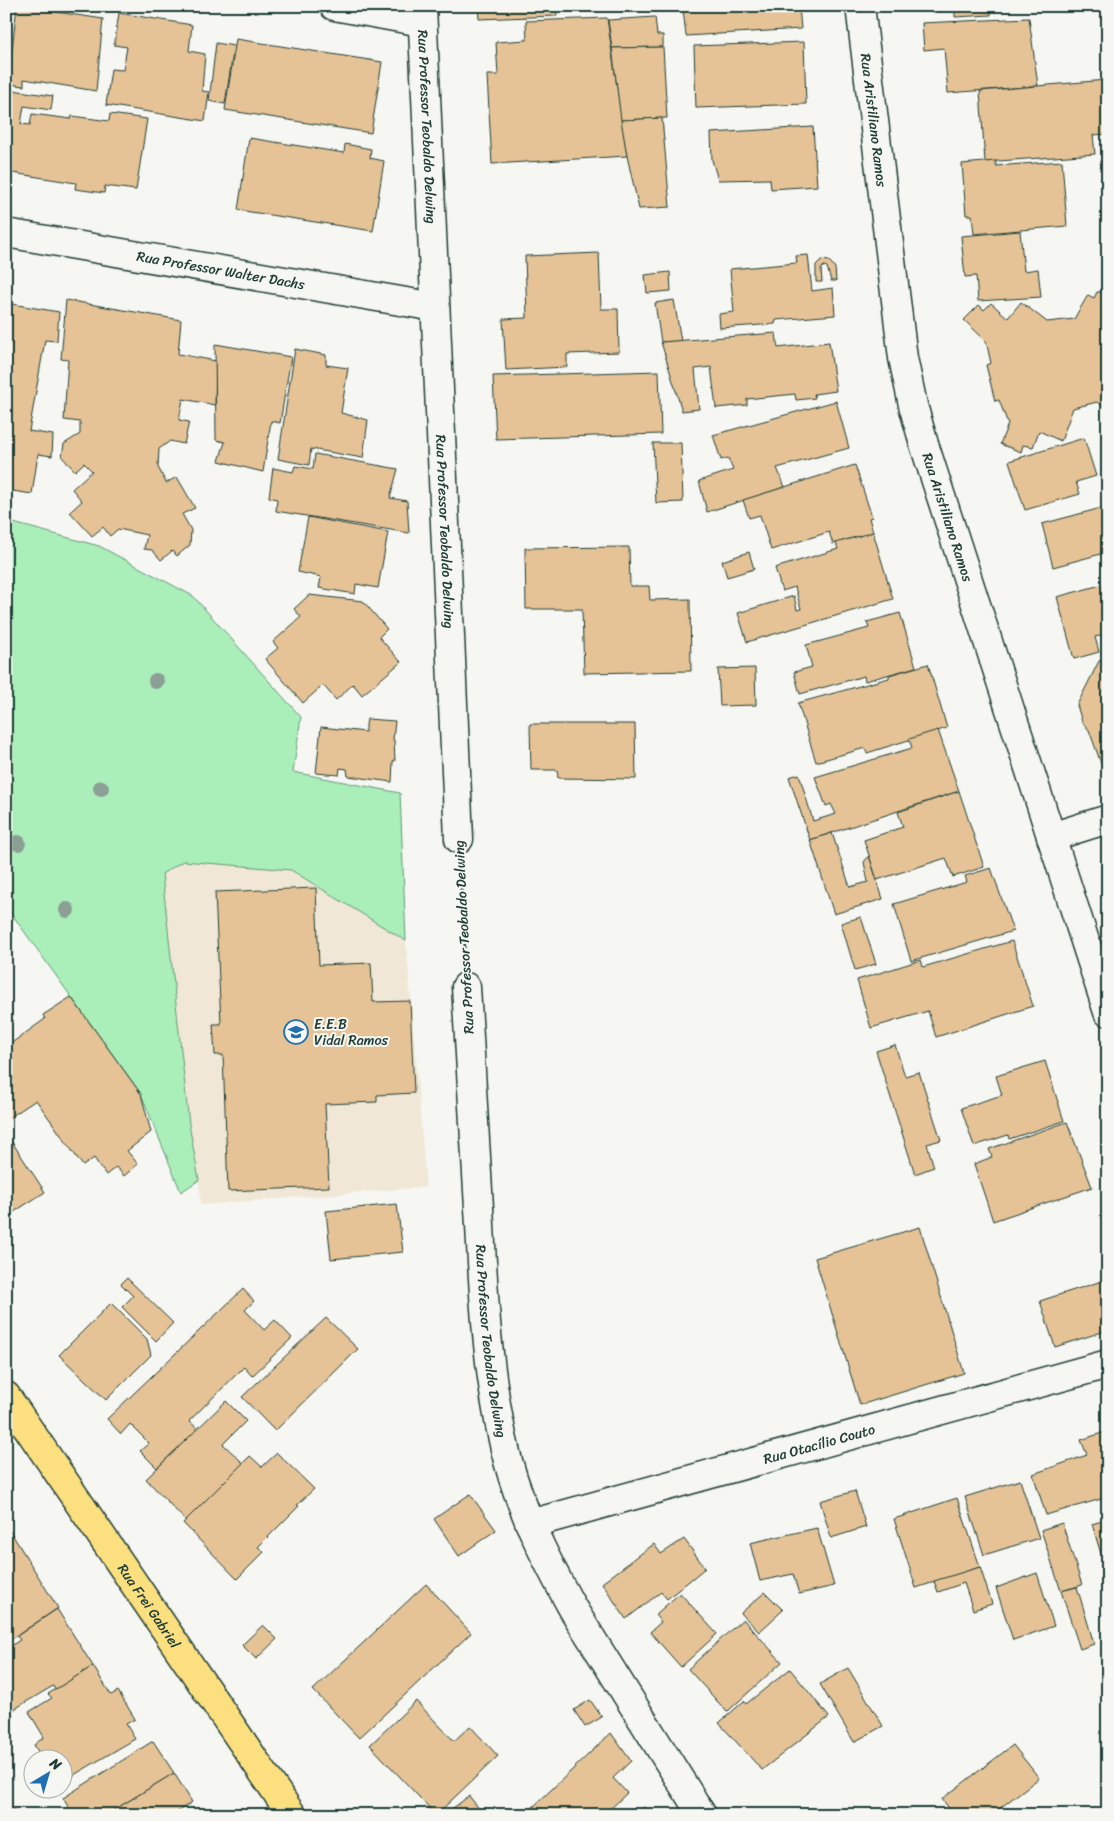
<svg xmlns="http://www.w3.org/2000/svg" width="1114" height="1821" font-family="Sriracha,sans-serif">
<style>
.built{fill:#f1e7d6}
.green{fill:#aaefba;stroke:#649677}
.building{fill:#e5c396;stroke:#1f3d34}
.lines{fill:none;stroke-linecap:round;stroke-linejoin:round}
.minor-casing{stroke:#1f3d34;stroke-width:31}
.major-casing{stroke:#1f3d34;stroke-width:31}
.path{stroke:#1f3d34;stroke-width:3;stroke-dasharray:4 4;stroke-linecap:butt}
.minor{stroke:#f6f6f2;stroke-width:28}
.major{stroke:#fce080;stroke-width:28}
.tree{fill:#8b9f94}
.labels{text-anchor:middle;dominant-baseline:central;stroke-width:4;stroke-linejoin:round;paint-order:stroke}
.street-label{font-size:14px;fill:#1f3d34;stroke:#f6f6f2}
.poi-label{font-size:14px;fill:#1f3d34;stroke:#f6f6f2;text-anchor:start}
</style>
<rect width="100%" height="100%" fill="#f6f6f2"/>
<filter id="ink" filterUnits="userSpaceOnUse"><feTurbulence type="fractalNoise" baseFrequency=".02" numOctaves="2"/><feDisplacementMap in="SourceGraphic" scale="10" xChannelSelector="R" yChannelSelector="G"/><feConvolveMatrix kernelMatrix="1 2 1 2 8 2 1 2 1" color-interpolation-filters="sRGB"/></filter>
<g filter="url(#ink)">
<polygon class="built" points="292,772 400,793 406,941 426,1187 201,1205 199,1180 189,1124 162,874"/>
<polygon class="green" points="6,521 99,546 193,596 301,717 293,772 400,793 406,941 291,870 183,861 162,874 189,1124 199,1180 181,1192 141,1094 6,906"/>
<g class="building">
<polygon points="6,6 10,6 6,28"/>
<polygon points="17,6 103,19 96,91 24,79 24,86 8,84"/>
<polygon points="478,6 556,6 557,16 479,19"/>
<polygon points="716,6 799,6 801,29 686,36 683,9"/>
<polygon points="955,6 991,6 991,15 955,17"/>
<polygon points="119,13 192,25 189,51 205,54 202,91 209,92 205,121 106,105 111,69 123,70 127,47 114,45"/>
<polygon points="655,17 657,35 663,35 663,47 612,48 608,20"/>
<polygon points="607,18 627,156 492,164 487,75 498,75 496,42 527,40 526,21"/>
<polygon points="1029,18 1038,86 948,93 944,48 924,50 922,23"/>
<polygon points="236,39 382,62 371,133 225,110"/>
<polygon points="804,42 806,104 696,108 694,46"/>
<polygon points="216,43 234,46 225,104 209,101"/>
<polygon points="663,47 667,118 621,120 612,48"/>
<polygon points="1106,80 1108,134 1093,135 1095,154 985,162 980,91"/>
<polygon points="6,89 53,96 51,110 24,106 21,124 30,125 32,114 71,119 72,116 109,121 110,114 147,119 136,190 105,186 104,193 75,189 76,183 6,172"/>
<polygon points="662,118 670,207 639,209 627,156 621,120"/>
<polygon points="813,127 817,186 771,189 770,179 718,180 712,160 711,133"/>
<polygon points="249,138 344,153 345,144 371,149 370,158 384,161 373,231 238,210"/>
<polygon points="996,161 996,166 1062,161 1067,226 974,234 972,215 966,215 962,164"/>
<polygon points="1020,231 1024,271 1038,269 1041,297 978,301 976,276 965,277 961,236"/>
<polygon points="599,253 601,309 618,309 619,352 567,354 567,367 506,370 503,319 527,318 525,256"/>
<polygon points="808,255 812,291 833,288 835,315 776,320 775,324 720,328 719,314 734,312 730,269 797,263 796,256"/>
<polygon points="821,260 829,261 832,264 835,268 836,281 831,281 827,267 824,266 821,269 822,282 816,282 816,265"/>
<polygon points="670,272 671,291 647,293 645,275"/>
<polygon points="1097,292 1108,292 1108,409 1097,402 1073,408 1061,441 1039,431 1033,447 1023,445 1021,452 1000,444 1008,424 999,400 995,401 986,365 991,363 986,341 964,320 979,305 984,310 991,303 1008,318 1021,302 1047,322 1074,319 1088,295 1094,298"/>
<polygon points="66,300 181,320 178,354 216,361 215,405 183,399 179,420 189,422 184,444 170,441 159,449 158,467 166,483 177,477 195,508 182,514 191,530 190,545 177,556 172,551 161,560 152,550 144,549 147,535 118,529 110,536 103,527 92,536 70,512 82,501 72,489 92,471 84,463 75,471 62,457 64,444 80,434 80,422 64,420 68,360 61,359"/>
<polygon points="674,300 681,341 661,342 655,303"/>
<polygon points="6,303 59,312 57,341 45,340 29,431 53,435 52,456 38,454 32,494 6,490"/>
<polygon points="776,333 778,348 829,342 836,391 814,394 815,398 796,400 795,394 747,399 747,405 716,408 711,367 695,369 699,409 682,411 661,342"/>
<polygon points="215,344 291,357 280,423 271,421 263,472 219,461 225,442 216,440"/>
<polygon points="295,349 326,355 326,365 348,368 341,413 368,420 363,458 311,449 309,465 278,459"/>
<polygon points="659,371 661,434 496,439 493,376"/>
<polygon points="836,401 849,448 777,468 785,487 707,512 699,481 733,470 728,458 721,460 713,435"/>
<polygon points="1084,438 1096,476 1076,482 1080,494 1025,510 1009,461"/>
<polygon points="653,443 681,443 683,502 656,503"/>
<polygon points="315,454 398,469 390,498 407,501 409,533 276,511 277,499 269,497 273,468 293,472 295,466 313,469"/>
<polygon points="855,465 872,517 869,518 873,532 833,544 829,532 771,550 760,515 749,518 743,500"/>
<polygon points="1105,507 1108,516 1108,552 1053,567 1042,524"/>
<polygon points="308,517 388,532 378,588 356,584 355,594 319,588 321,577 298,572"/>
<polygon points="873,532 893,599 747,642 738,613 794,596 797,610 801,609 795,587 782,591 775,568 838,549 836,543"/>
<polygon points="629,547 630,586 649,586 650,600 690,599 691,671 584,673 582,609 526,609 525,548"/>
<polygon points="749,552 754,569 727,577 722,561"/>
<polygon points="1108,583 1108,634 1095,637 1099,652 1074,659 1057,597"/>
<polygon points="309,595 363,601 387,629 379,637 401,662 362,695 353,684 336,700 323,685 303,703 265,659 278,648 273,642 301,617 294,609"/>
<polygon points="900,613 916,667 865,681 864,676 800,694 794,672 812,667 806,645 869,628 867,622"/>
<polygon points="1108,658 1108,770 1102,766 1089,730 1082,722 1077,705 1099,661"/>
<polygon points="928,664 947,728 867,753 865,748 816,762 798,703 889,678 889,675"/>
<polygon points="755,668 756,705 720,706 718,669"/>
<polygon points="367,719 395,721 393,740 394,740 395,761 393,761 392,782 348,776 347,769 340,768 339,775 316,773 321,727 365,732"/>
<polygon points="530,724 635,724 636,779 558,778 557,770 531,770"/>
<polygon points="938,730 959,791 810,840 789,777 799,774 813,821 836,814 831,804 826,806 815,777 912,748 909,739"/>
<polygon points="959,791 984,867 953,877 946,858 877,880 864,840 903,827 898,812"/>
<polygon points="832,833 850,887 868,882 864,862 869,856 883,899 834,914 810,840"/>
<polygon points="991,868 1013,931 911,961 894,904 967,882 965,876"/>
<polygon points="316,888 319,965 371,963 373,1002 410,1001 414,1093 377,1095 377,1102 325,1104 329,1187 228,1191 223,1055 215,1055 213,1024 221,1024 215,892"/>
<polygon points="861,917 876,964 855,970 841,923"/>
<polygon points="1012,941 1033,1006 936,1037 928,1011 871,1028 857,980 921,960 923,967"/>
<polygon points="71,997 141,1094 151,1132 127,1151 138,1164 124,1176 116,1167 106,1175 94,1158 83,1166 36,1100 6,1120 6,1047 45,1019 43,1015"/>
<polygon points="895,1045 905,1076 919,1072 941,1140 927,1144 934,1167 915,1174 876,1051"/>
<polygon points="1045,1061 1064,1121 1009,1139 1008,1135 974,1146 961,1108 1002,1095 996,1076"/>
<polygon points="1067,1122 1092,1187 993,1221 974,1164 992,1157 989,1149"/>
<polygon points="6,1133 45,1192 6,1217"/>
<polygon points="397,1204 403,1252 331,1259 326,1211"/>
<polygon points="920,1227 964,1373 860,1405 815,1258"/>
<polygon points="127,1278 173,1323 156,1341 122,1307 133,1296 121,1284"/>
<polygon points="1108,1279 1108,1330 1055,1347 1040,1301"/>
<polygon points="243,1289 254,1301 245,1310 264,1330 275,1320 292,1338 252,1376 244,1367 189,1421 198,1429 157,1468 140,1451 149,1443 130,1424 121,1434 107,1419"/>
<polygon points="111,1303 147,1339 151,1355 106,1400 59,1355"/>
<polygon points="326,1318 358,1349 275,1431 242,1397"/>
<polygon points="226,1401 246,1421 223,1444 243,1463 186,1521 146,1479"/>
<polygon points="1108,1431 1108,1497 1046,1515 1033,1474 1087,1455 1081,1440"/>
<polygon points="277,1453 314,1489 297,1505 299,1506 258,1547 264,1552 237,1579 183,1523 250,1456 262,1467"/>
<polygon points="1020,1480 1039,1538 984,1555 965,1497"/>
<polygon points="855,1491 866,1527 831,1538 820,1501"/>
<polygon points="470,1494 496,1530 459,1556 434,1519"/>
<polygon points="957,1498 980,1567 916,1588 894,1519"/>
<polygon points="1108,1519 1108,1577 1092,1524"/>
<polygon points="1062,1523 1082,1585 1061,1591 1041,1530"/>
<polygon points="817,1528 834,1586 799,1594 793,1574 760,1581 750,1543"/>
<polygon points="10,1531 58,1608 6,1643 6,1534"/>
<polygon points="684,1539 705,1568 667,1599 661,1592 626,1619 602,1583 654,1544 661,1554"/>
<polygon points="980,1567 992,1604 973,1610 964,1583 938,1592 934,1581"/>
<polygon points="1037,1573 1054,1626 1013,1640 996,1588"/>
<polygon points="1108,1583 1108,1603 1102,1584"/>
<polygon points="426,1584 471,1633 359,1738 313,1690"/>
<polygon points="1077,1587 1094,1644 1080,1649 1061,1591"/>
<polygon points="765,1592 783,1610 759,1632 741,1613"/>
<polygon points="680,1593 717,1634 681,1667 650,1632 661,1622 655,1615"/>
<polygon points="57,1609 93,1666 55,1690 53,1686 6,1714 6,1649 20,1640 17,1636"/>
<polygon points="743,1619 782,1662 727,1712 688,1669"/>
<polygon points="263,1625 277,1639 256,1659 242,1645"/>
<polygon points="93,1666 111,1695 118,1691 135,1719 126,1724 135,1739 62,1782 62,1758 42,1758 34,1745 44,1737 29,1712 52,1698 48,1694"/>
<polygon points="848,1668 883,1726 854,1742 820,1684"/>
<polygon points="790,1669 829,1717 762,1770 719,1723 744,1701 746,1704"/>
<polygon points="590,1700 602,1717 585,1727 574,1710"/>
<polygon points="416,1701 454,1741 470,1726 498,1756 436,1815 370,1745"/>
<polygon points="611,1733 631,1761 613,1778 627,1793 604,1815 537,1815 531,1809"/>
<polygon points="153,1741 174,1773 106,1815 62,1815 70,1810 63,1798"/>
<polygon points="1013,1745 1039,1778 991,1815 954,1815 942,1799"/>
<polygon points="174,1773 192,1802 173,1815 106,1815"/>
<polygon points="469,1796 484,1815 444,1815"/>
<polygon points="9,1804 17,1815 6,1815 6,1805"/>
<polygon points="644,1807 650,1815 635,1815"/>
</g>
<g class="lines">
<g class="minor-casing">
<g id="minor">
<polyline points="334,6 422,22"/>
<path id="s1" d="M422 6 459 839"/>
<path id="s2" d="M860 6 903 358 913 405 924 444 1108 1012"/>
<path id="s3" d="M6 233 435 307"/>
<polyline points="1051,837 1108,819"/>
<path id="s4" d="M466 987C471 1066 475 1145 480 1225 484 1304 488 1384 508 1461 522 1513 547 1562 573 1609L702 1815"/>
<path id="s5" d="M530 1524 1108 1364"/>
</g>
</g>
<g class="major-casing">
<g id="major">
<path id="s6" d="M6 1396 292 1815"/>
</g>
</g>
<polyline class="path" points="460,872 465,953"/>
<use href="#minor" class="minor"/>
<use href="#major" class="major"/>
</g>
<g class="tree">
<circle cx="156" cy="681" r="8"/>
<circle cx="101" cy="788" r="8"/>
<circle cx="18" cy="843" r="8"/>
<circle cx="67" cy="910" r="8"/>
</g>
</g>
<defs>
<g id="school-ring" transform="scale(1.25)"><circle r="9.5" fill="#f6f6f2" stroke="#1f6fb2" stroke-width="1.5"/><path d="M0-5L7-2L0 1L-7-2ZM-4 1L0 2.5L4 1V4Q0 6-4 4Z" fill="#1f6fb2"/></g>
</defs>
<g fill-rule="evenodd">
<use href="#school-ring" x="296" y="1032"/>
</g>
<g class="labels">
<g class="street-label">
<text stroke="none"><textPath href="#s2" startOffset="115">Rua Aristiliano Ramos</textPath></text>
<text stroke="none"><textPath href="#s1" startOffset="121">Rua Professor Teobaldo Delwing</textPath></text>
<text stroke="none"><textPath href="#s3" startOffset="218">Rua Professor Walter Dachs</textPath></text>
<text stroke="none"><textPath href="#s2" startOffset="520">Rua Aristiliano Ramos</textPath></text>
<text stroke="none"><textPath href="#s1" startOffset="526">Rua Professor Teobaldo Delwing</textPath></text>
<text transform="translate(464 937) rotate(-93)">Rua Professor Teobaldo Delwing</text>
<text stroke="none"><textPath href="#s4" startOffset="355">Rua Professor Teobaldo Delwing</textPath></text>
<text stroke="none"><textPath href="#s5" startOffset="300">Rua Otacílio Couto</textPath></text>
<text stroke="none"><textPath href="#s6" startOffset="254">Rua Frei Gabriel</textPath></text>
</g>
<g class="poi-label">
<text x="314" y="1024">E.E.B<tspan x="314" dy="16">Vidal Ramos</tspan></text>
</g>
</g>
<rect width="1114" height="1821" fill="none" stroke="#f6f6f2" stroke-width="25"/>
<rect x="12" y="12" width="1089" height="1796" fill="none" stroke="#1f3d34" stroke-width="2" filter="url(#ink)"/>
<g transform="translate(48 1774) rotate(38)"><circle r="24" fill="#f6f6f2" stroke="#a0aca6"/>
<path d="M0-4L9 19L0 12L-9 19Z" fill="#1f6fb2"/>
<text y="-8" font-size="14" font-weight="bold" text-anchor="middle" fill="#1f3d34">N</text>
</g>
</svg>
